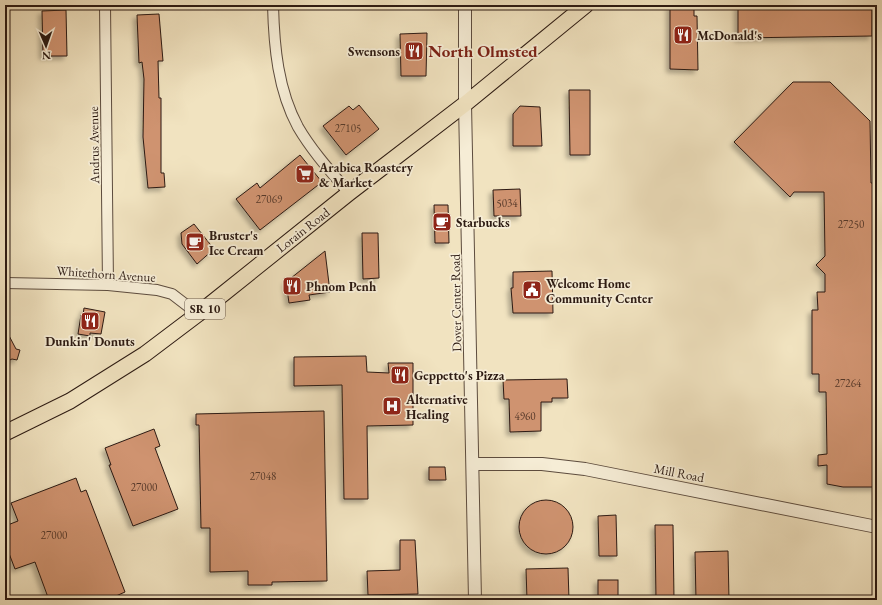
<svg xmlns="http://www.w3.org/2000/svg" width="882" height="605" font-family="'EB Garamond',serif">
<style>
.building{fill:#cf936f;stroke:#2c1a12;filter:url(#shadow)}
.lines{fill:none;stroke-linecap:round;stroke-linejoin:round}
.minor-casing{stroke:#5d4c3e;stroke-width:12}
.tertiary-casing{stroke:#5d4c3e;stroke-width:14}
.primary-casing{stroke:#2c1a12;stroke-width:17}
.minor{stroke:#f6edd6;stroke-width:10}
.tertiary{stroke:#f6edd6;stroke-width:12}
.primary{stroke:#f1e3c0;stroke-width:15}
.labels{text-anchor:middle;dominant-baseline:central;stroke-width:3.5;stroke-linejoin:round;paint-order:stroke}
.number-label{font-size:11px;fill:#553829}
.shield{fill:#f6edd6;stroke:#69594d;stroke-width:1}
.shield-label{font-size:12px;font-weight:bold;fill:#2c1a12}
.poi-label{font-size:13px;font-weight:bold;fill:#2c1a12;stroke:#f6edd6;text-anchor:start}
.street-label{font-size:13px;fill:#2c1a12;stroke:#f6edd6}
.district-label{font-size:17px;font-weight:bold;fill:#7a1f14;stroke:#f6edd6}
</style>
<defs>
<filter id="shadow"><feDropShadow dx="-3.5" dy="3.5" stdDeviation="2" flood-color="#0004"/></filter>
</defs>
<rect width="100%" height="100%" fill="#f1e3c0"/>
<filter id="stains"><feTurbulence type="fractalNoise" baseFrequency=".005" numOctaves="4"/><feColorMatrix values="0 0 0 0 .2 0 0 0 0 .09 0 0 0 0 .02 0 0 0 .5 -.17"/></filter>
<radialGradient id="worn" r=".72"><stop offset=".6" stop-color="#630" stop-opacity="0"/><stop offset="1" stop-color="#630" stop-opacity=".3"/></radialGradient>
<g class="building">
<polygon points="670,5 694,5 694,16 697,16 698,70 670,69"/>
<polygon points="738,5 872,5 872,36 738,38"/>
<polygon points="66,10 67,56 43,56 42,11"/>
<polygon points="159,14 163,61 158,61 159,98 161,98 161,173 164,173 165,187 148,188 143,137 144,79 142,62 139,63 137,15"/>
<polygon points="427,33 426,76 401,76 400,34"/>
<polygon points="793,82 830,82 870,121 871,183 877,183 877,487 843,487 827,484 827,465 818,466 818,455 827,454 826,392 819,392 819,374 812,374 812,310 818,310 817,292 825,292 825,274 816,265 825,256 824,192 794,192 790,197 734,142"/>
<polygon points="569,90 590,90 590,155 570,155"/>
<polygon points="359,105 379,129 346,155 323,126 349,106 353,110"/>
<polygon points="520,106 540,107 542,146 513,146 513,114"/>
<polygon points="300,155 322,182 260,230 236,199 257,183 260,188"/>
<polygon points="520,189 521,216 494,216 493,190"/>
<polygon points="434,205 448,205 449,243 435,243"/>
<polygon points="194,224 214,249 197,264 182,244 181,233"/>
<polygon points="362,233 378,233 379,278 363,279"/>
<polygon points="325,251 330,292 309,295 310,300 289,303 286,282"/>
<polygon points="552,271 553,313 513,313 511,288 513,288 513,272"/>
<polygon points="84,308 105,312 101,334 90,333 90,336 78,334 81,315 83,315"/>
<polygon points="5,328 16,349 20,350 17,360 12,359 5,362"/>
<polygon points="366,356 367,372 389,373 388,363 413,363 413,425 367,426 368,499 344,499 342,385 294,386 294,357"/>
<polygon points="567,379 568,398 552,398 552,402 541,402 541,431 510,432 509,399 504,399 503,380"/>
<polygon points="324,411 327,581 272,582 272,585 248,585 248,571 210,572 210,528 201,528 199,425 196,425 196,414"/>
<polygon points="154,429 160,446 155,448 178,509 133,526 109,465 111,465 105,448"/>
<polygon points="429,467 445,467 446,480 429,480"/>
<polygon points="76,478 81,492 86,490 125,592 107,600 49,600 35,562 15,569 5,543 5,526 18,521 11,503"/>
<circle cx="546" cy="527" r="27"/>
<polygon points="616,515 617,556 599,556 598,516"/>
<polygon points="655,525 673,525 674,600 656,600"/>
<polygon points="400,540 415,540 418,594 368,595 367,571 400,570"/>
<polygon points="728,551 729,600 696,600 695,552"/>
<polygon points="568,568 569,600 527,600 526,569"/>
<rect x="598" y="580" width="20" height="20"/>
</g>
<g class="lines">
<g class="minor-casing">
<g id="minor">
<polyline points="105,5 108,285"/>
<path d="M273 5C274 47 278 90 298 127 312 151 331 172 349 193"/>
<polyline points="5,283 108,285 157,290 172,294 198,314"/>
</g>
</g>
<g class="tertiary-casing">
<g id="tertiary">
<polyline points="465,5 465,104 475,600"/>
<polyline points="473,464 542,464 585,469 877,527"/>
</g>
</g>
<g class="primary-casing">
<polyline id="primary" points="5,433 70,401 145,354 198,314 349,193 465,104 586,5"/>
</g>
<use href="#minor" class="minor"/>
<use href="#tertiary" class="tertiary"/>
<use href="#primary" class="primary"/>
</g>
<defs>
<g id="restaurant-square" transform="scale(1)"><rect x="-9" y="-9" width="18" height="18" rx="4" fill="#8f2418" stroke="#f6edd6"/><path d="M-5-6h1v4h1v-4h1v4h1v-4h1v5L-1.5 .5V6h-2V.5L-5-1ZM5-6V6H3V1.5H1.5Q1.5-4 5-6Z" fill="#fff"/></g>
<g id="supermarket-square" transform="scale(1)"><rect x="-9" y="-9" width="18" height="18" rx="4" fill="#8f2418" stroke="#f6edd6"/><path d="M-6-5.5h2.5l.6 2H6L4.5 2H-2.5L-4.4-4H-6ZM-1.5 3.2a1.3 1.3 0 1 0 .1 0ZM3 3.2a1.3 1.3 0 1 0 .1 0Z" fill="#fff"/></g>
<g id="cafe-square" transform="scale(1)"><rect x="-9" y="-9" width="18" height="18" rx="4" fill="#8f2418" stroke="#f6edd6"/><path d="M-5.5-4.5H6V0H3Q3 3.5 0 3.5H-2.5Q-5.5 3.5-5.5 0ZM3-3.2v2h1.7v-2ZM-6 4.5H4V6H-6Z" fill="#fff"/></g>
<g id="civic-square" transform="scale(1)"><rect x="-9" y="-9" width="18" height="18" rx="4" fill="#8f2418" stroke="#f6edd6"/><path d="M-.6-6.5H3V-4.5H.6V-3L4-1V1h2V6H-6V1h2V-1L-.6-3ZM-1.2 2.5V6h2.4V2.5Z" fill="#fff"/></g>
<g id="hospital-square" transform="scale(1)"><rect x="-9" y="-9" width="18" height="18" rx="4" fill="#8f2418" stroke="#f6edd6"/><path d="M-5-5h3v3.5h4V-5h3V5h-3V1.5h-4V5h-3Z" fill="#fff"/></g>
</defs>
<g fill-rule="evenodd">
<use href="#restaurant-square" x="683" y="35"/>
<use href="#restaurant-square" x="414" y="51"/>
<use href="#supermarket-square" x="305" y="174"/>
<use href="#cafe-square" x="442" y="222"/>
<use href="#cafe-square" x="195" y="242"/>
<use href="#restaurant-square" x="292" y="286"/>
<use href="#civic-square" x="532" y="290"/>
<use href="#restaurant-square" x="90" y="321"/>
<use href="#restaurant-square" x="400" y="375"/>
<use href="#hospital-square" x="392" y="406"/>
</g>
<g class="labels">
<g class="number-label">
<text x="348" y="128">27105</text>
<text x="269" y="199">27069</text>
<text x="507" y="203">5034</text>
<text x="851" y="224">27250</text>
<text x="848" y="383">27264</text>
<text x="525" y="416">4960</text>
<text x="263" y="476">27048</text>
<text x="144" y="487">27000</text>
<text x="54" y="535">27000</text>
</g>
<rect class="shield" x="185" y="299" width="40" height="20" rx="3"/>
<g class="shield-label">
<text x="205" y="309">SR 10</text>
</g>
<g class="poi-label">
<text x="697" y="35">McDonald's</text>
<text x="400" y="51" text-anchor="end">Swensons</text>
<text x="319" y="167">Arabica Roastery<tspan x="319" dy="15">&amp; Market</tspan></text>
<text x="456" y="222">Starbucks</text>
<text x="209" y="235">Bruster's<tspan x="209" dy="15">Ice Cream</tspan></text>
<text x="546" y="283">Welcome Home<tspan x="546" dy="15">Community Center</tspan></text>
<text x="306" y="286">Phnom Penh</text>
<text x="90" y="341" text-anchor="middle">Dunkin' Donuts</text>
<text x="414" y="375">Geppetto's Pizza</text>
<text x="406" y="399">Alternative<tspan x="406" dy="15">Healing</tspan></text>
</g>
<g class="street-label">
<text transform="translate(94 145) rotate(-91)">Andrus Avenue</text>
<text transform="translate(303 230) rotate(-38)">Lorain Road</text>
<text transform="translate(106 274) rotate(4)">Whitethorn Avenue</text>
<text transform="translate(456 303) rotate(-91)">Dover Center Road</text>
<text transform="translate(679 473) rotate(11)">Mill Road</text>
</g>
<g class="district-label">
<text x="483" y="51">North Olmsted</text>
</g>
</g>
<rect width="882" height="605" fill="none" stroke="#f1e3c0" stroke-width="20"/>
<rect x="6" y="6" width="870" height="593" fill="none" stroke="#2c1a12" stroke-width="2"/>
<rect x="10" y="10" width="862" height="585" fill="none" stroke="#2c1a12"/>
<g transform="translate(46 46) rotate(178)" stroke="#f6edd6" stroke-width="3" paint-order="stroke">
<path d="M0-3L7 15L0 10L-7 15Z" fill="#2c1a12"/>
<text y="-6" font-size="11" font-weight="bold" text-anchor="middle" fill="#2c1a12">N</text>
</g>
<rect width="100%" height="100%" filter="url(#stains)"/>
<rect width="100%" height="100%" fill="url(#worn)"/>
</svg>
